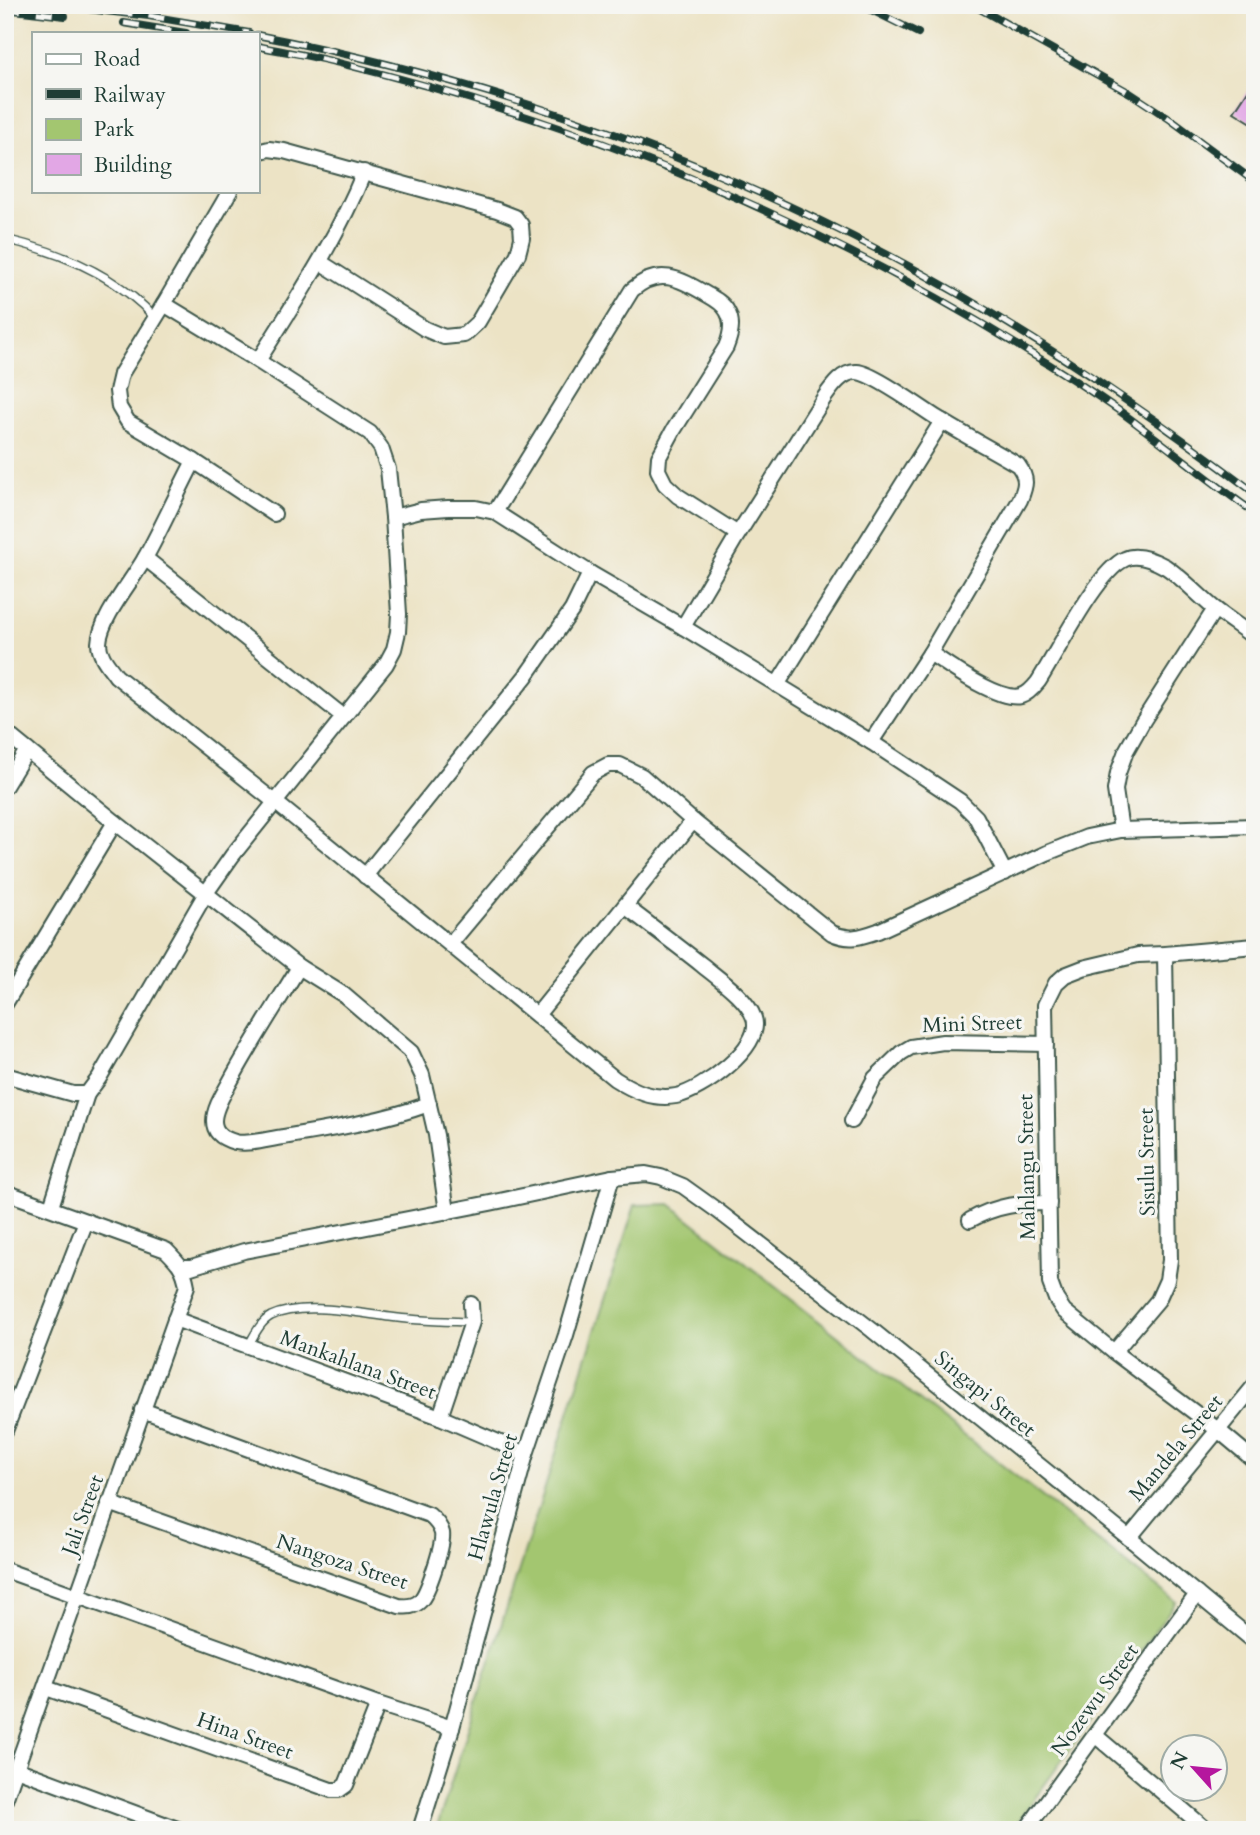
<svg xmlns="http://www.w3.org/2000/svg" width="1260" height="1835" font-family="Cardo,serif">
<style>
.green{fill:#a3c670;stroke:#618252;stroke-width:2}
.building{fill:#e2a7e5}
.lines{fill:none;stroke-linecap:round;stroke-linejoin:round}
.lane-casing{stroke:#3e564a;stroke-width:10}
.street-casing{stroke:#3e564a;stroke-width:18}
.lane{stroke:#fff;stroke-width:7}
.street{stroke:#fff;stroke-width:14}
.rail-casing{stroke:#1f3d34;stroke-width:8}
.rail{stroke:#f6f6f2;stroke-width:5;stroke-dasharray:16;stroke-linecap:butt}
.labels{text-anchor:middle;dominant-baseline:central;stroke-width:6;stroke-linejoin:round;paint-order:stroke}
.street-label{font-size:21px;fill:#1f3d34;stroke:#f6f6f2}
</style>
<rect width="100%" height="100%" fill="#f6f6f2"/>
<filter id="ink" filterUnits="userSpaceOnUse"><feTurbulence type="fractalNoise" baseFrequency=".0143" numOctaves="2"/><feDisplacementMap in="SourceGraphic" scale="14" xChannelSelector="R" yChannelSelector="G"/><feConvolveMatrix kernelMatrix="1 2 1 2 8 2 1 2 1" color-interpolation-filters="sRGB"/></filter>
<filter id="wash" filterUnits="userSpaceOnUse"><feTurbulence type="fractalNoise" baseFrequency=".00686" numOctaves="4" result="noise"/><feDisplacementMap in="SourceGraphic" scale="28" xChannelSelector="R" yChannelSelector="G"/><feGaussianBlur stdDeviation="1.57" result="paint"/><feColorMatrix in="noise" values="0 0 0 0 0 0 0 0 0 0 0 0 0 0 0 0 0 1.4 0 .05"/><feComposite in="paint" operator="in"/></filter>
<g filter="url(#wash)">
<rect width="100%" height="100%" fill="#ece3c5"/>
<polygon class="green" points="670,1204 1176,1602 1012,1830 436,1830 635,1205"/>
<g id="blocks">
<polygon class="building" points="1255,80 1255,125 1234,112"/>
</g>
</g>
<g filter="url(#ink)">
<use href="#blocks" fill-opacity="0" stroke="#3e564a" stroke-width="2"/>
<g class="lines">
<g class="lane-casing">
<g id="lane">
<path d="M5 239C60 252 117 275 155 318"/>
<path d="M248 1346C254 1336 260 1322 271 1316 302 1301 357 1313 390 1317 417 1321 444 1321 472 1322"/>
</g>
</g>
<g class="street-casing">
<g id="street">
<polyline points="257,152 269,149 284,151 497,210 515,217 521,225 522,238 518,254 478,322 464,335 444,337 425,329 320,262"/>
<polyline points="230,191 164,304 121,374 117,391 119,407 128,422 194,461 274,514"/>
<path d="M258 361C296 300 337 239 364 172"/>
<path d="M194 461C177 493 163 526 145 558 133 580 100 618 99 643 99 656 109 666 116 676L275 802 615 1079C634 1091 653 1100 676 1096 700 1092 764 1047 754 1018 747 998 719 979 702 965 677 945 651 926 625 906"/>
<path d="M495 512 632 290C658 267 679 278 706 294 713 298 723 303 727 311 734 322 731 335 726 347L673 431 659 457 658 470 665 484 678 496 738 534"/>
<polyline points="393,517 421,510 448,508 476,508 495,512 590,573 683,627 871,742 960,801 976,817 1005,873"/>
<polyline points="145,558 344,717"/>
<path d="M683 627 738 534 824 398C831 388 842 371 857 372 873 373 921 408 937 418 964 435 991 449 1018 465 1028 479 1026 485 1020 500L930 653 871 742"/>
<path d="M930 653C948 665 999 702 1021 696 1028 694 1034 687 1038 682 1057 653 1097 571 1125 559 1137 553 1155 561 1166 567 1184 579 1199 596 1215 609 1228 619 1242 628 1255 638"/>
<polyline points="777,685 942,421"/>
<polyline points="5,732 115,822 299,967 344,995 411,1052 422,1075 436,1135 447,1212"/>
<polyline points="5,786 27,750"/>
<polyline points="1121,830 1115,790 1118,773 1126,751 1143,721 1215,609"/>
<polyline points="365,876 526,676 572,610 590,573"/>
<path d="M450 944 593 773 608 765H620L642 776 693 821 832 933C849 941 861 937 878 931L1047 853 1087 837 1121 830 1255 826"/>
<polyline points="1255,946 1165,954 1138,955 1083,968 1065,975 1056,983 1045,1005 1050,1283 1056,1299 1064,1311 1114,1352 1218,1430 1255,1461"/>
<path d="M299 967C276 1005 251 1043 230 1082 224 1093 214 1108 214 1121 214 1133 224 1139 235 1142 250 1145 268 1139 283 1137 332 1129 382 1121 429 1104"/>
<polyline points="5,1004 115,822"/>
<polyline points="537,1015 693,821"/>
<polyline points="5,1075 73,1094 87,1094 99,1078 206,893 232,856 386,664 394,649 398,632 399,614 393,517 388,469 381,448 370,433 258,361 164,304"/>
<polyline points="852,1121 875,1078 901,1053 911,1047 943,1042 1046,1044"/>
<path d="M5 1192 166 1250C179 1263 184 1268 187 1286L5 1800"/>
<polyline points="51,1207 87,1094"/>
<path d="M970 1220C997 1205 1019 1203 1049 1203"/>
<polyline points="181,1267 191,1267 244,1251 490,1203 612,1177 646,1174 661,1177 683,1186 718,1211 872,1330 1129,1538 1255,1642"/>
<polyline points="175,1319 440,1417 526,1454"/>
<polyline points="1114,1352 1158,1300 1167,1280 1170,1260 1165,954"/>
<polyline points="440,1417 472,1322 471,1304"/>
<polyline points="5,1431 86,1221"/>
<path d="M109 1503 399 1606C407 1607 414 1607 420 1601 428 1593 444 1544 442 1533 440 1525 435 1520 429 1515L142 1410"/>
<polyline points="1129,1538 1255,1385"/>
<polyline points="5,1570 378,1704 452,1728"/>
<polyline points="46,1688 331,1790 339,1790 346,1785 378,1704"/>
<polyline points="1096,1736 1207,1830"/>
<polyline points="16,1769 180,1830"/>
<polyline points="420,1830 452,1728 526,1454 566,1335 612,1177"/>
<polyline points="1026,1830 1197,1594"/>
</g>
</g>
<use href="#lane" class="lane"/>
<use href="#street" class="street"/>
<g class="rail-casing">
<g id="rail">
<polyline points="53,5 149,16 249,33"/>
<polyline points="861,5 918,33"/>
<polyline points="973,5 1130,93 1171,120 1255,182"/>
<polyline points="5,9 65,16"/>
<polyline points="124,23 186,33"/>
<path d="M257 35C476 78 688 150 886 254 1016 322 1138 405 1255 493"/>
<path d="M257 46C285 52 312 56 339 63 586 123 812 218 1027 351 1059 370 1091 391 1121 412 1166 445 1209 481 1255 513"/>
</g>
</g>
<use href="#rail" class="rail"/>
</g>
</g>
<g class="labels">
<g class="street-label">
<text transform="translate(972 1024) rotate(-2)">Mini Street</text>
<text transform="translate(1147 1162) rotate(-91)">Sisulu Street</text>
<text transform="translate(1027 1167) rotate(-91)">Mahlangu Street</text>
<text transform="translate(358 1365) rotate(20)">Mankahlana Street</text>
<text transform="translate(985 1394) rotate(39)">Singapi Street</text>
<text transform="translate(1176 1448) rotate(-50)">Mandela Street</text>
<text transform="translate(493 1497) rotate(-74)">Hlawula Street</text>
<text transform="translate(83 1515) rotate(-70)">Jali Street</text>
<text transform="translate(342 1562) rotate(18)">Nangoza Street</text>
<text transform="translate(1095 1700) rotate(-54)">Nozewu Street</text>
<text transform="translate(245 1736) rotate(20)">Hina Street</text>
</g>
</g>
<rect width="1260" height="1835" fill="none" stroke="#f6f6f2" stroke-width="28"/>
<rect x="32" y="32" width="228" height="161" fill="#f6f6f2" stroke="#a0aca6" stroke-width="2"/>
<rect x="46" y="54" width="35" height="10" fill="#ffffff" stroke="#a0aca6" stroke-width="2"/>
<text x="94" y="66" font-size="21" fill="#1f3d34">Road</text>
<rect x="46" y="89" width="35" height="10" fill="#1f3d34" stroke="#a0aca6" stroke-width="2"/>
<text x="94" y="102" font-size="21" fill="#1f3d34">Railway</text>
<rect x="46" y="119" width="35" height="21" fill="#a3c670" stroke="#a0aca6" stroke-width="2"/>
<text x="94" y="136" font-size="21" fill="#1f3d34">Park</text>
<rect x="46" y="154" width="35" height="21" fill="#e2a7e5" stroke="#a0aca6" stroke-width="2"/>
<text x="94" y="172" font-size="21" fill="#1f3d34">Building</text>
<g transform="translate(1194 1768) rotate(297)"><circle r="33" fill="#f6f6f2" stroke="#a0aca6" stroke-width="2"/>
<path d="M0-5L12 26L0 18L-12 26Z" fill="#b5179e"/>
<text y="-10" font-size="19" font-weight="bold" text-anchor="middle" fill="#1f3d34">N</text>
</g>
</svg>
